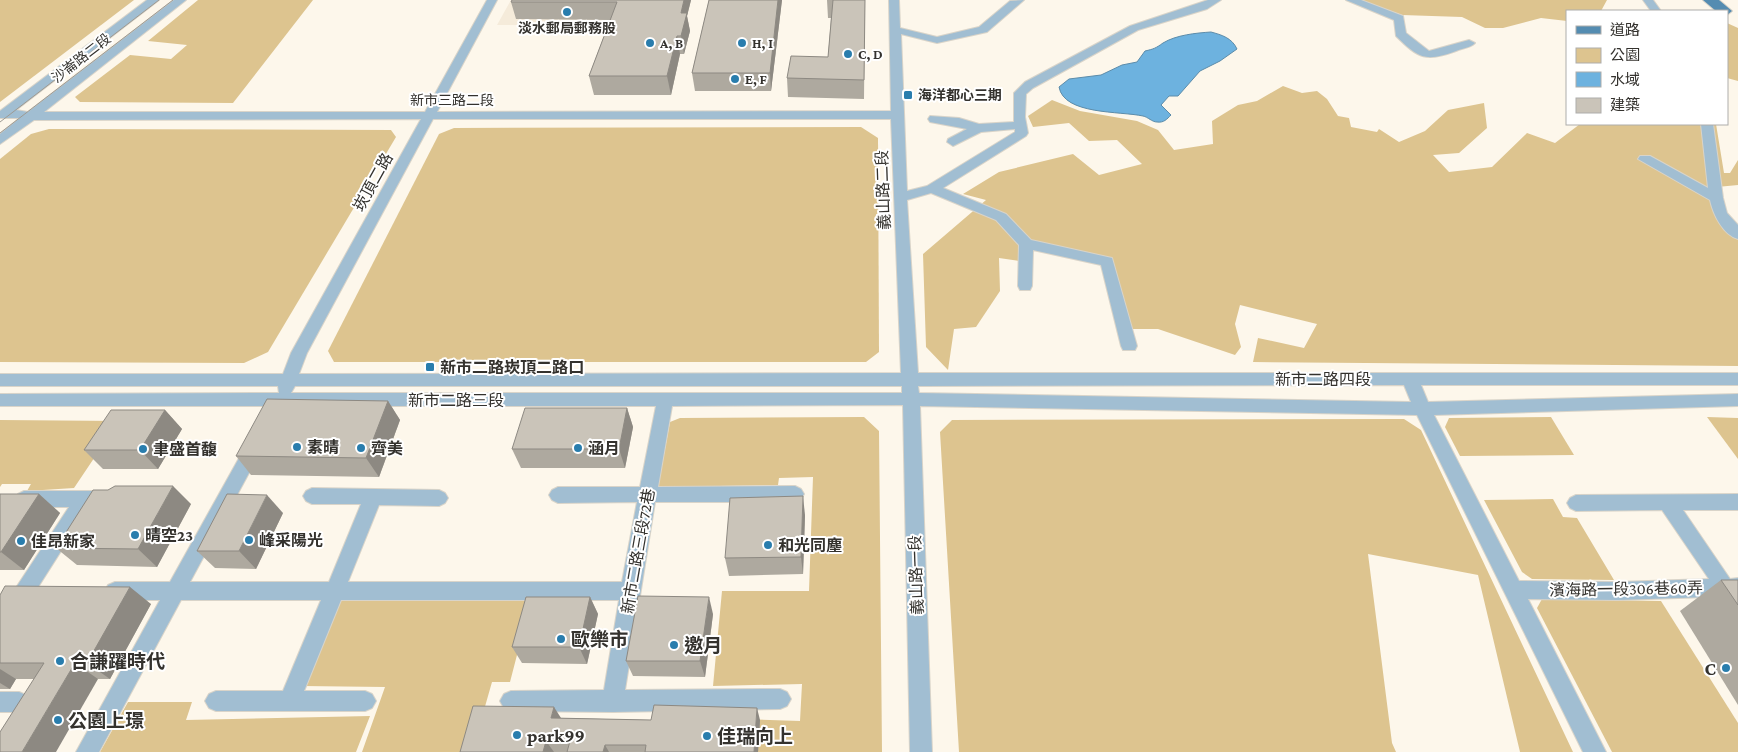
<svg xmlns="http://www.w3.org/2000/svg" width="1738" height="752" font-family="'Crimson Pro','Noto Sans TC',serif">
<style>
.built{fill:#f5ebda}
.green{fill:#ddc48f}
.water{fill:#6db2df;stroke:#5c8caa}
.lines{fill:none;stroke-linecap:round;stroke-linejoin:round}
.minor-casing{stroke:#d9d4c9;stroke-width:2}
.major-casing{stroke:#d9d4c9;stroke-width:2}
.minor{fill:#a1bed2;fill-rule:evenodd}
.major{fill:#548cb1;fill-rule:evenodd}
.tram{stroke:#9e9a92;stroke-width:1}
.wall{fill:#aea99f}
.shaded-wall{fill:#8d8982}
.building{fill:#cac4b9;stroke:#8d8982}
.poi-dot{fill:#297dad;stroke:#fff;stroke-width:2}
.labels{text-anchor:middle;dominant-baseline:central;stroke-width:4;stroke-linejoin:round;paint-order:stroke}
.far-poi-label{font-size:14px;font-weight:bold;fill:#34322e;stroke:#fff;text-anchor:start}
.far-street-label{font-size:14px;fill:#34322e;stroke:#fff}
.street-label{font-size:16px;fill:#34322e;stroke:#fff}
.poi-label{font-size:16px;font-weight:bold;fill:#34322e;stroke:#fff;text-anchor:start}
.near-poi-label{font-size:19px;font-weight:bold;fill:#34322e;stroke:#fff;text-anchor:start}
</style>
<rect width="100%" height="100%" fill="#fdf7eb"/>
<polygon class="built" points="511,0 621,0 612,26 497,25"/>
<g class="green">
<polygon points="0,0 134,0 0,102"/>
<polygon points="198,0 313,0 233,103 80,102 75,97 130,55 171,59 187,45 148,41"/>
<polygon points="1360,0 1607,0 1601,11 1567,11 1567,21 1541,18 1503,28 1485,28 1462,17 1402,15"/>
<polygon points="1727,23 1738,28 1738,81 1727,78"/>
<polygon points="1283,86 1302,93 1317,91 1327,99 1338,116 1349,118 1351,127 1377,132 1379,129 1399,142 1425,131 1448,110 1484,103 1487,128 1459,153 1433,155 1449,172 1492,167 1527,133 1555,143 1580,124 1716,124 1724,173 1730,173 1738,160 1738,185 1717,187 1728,221 1738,231 1738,366 1253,362 1258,338 1304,348 1317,324 1240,305 1235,324 1241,347 1235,355 1158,329 1121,329 1112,260 1032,245 1019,261 999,258 1000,291 976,327 954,329 948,370 926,347 923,254 986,200 963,194 999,172 1073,154 1099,175 1142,164 1117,140 1089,141 1069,123 1033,127 1028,116 1052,100 1080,111 1137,121 1158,130 1174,150 1213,144 1212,121 1238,105 1257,101"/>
<polygon points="861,127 878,138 879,352 866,362 334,362 328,351 439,134 454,128"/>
<polygon points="49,129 391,130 396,137 268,352 244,363 0,362 0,159 31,134"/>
<polygon points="864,417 879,431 882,752 652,752 659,716 800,721 802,684 713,686 722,591 809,591 813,477 779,478 778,485 658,487 670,422 680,418"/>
<polygon points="1551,417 1574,455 1460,456 1445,427 1449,418"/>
<polygon points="1707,417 1738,418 1738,459"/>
<polygon points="1404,419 1421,430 1573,752 1520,752 1478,575 1368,554 1392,743 1396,752 959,752 940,432 952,420"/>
<polygon points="0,420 119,421 74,488 27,491 31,484 2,484 0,487"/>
<polygon points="1553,499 1563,517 1577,518 1614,580 1532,579 1522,572 1484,500"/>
<polygon points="338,599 531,601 510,682 492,682 482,717 561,718 553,752 362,752 385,687 302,686"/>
<polygon points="1542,599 1661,601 1738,723 1738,752 1612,752 1537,608"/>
<polygon points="128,702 192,702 186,720 370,716 356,752 100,752"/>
</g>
<path class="water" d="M1211 32C1222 35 1232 38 1237 49L1220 61 1200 71 1178 96H1169L1161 105 1171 115C1167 119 1164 123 1157 122 1152 122 1148 117 1143 116 1120 111 1064 115 1059 87L1069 79 1101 75 1122 65 1137 62 1145 51C1154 49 1156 48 1163 43 1176 35 1196 33 1211 32Z"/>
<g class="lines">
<g class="minor-casing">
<g id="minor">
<path d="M147 0H159L16 110 28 112 174 0H186L44 112H425L487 0H497L437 112 891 111 889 0H899L900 28 937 37 979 27 1010 1 1024 0 987 32 937 43 901 34 907 191 927 186 1015 132V129L981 132 953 146 947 142 948 139 967 129 930 122 928 119 930 116 959 118 979 124 1014 122V93L1025 82 1130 26 1208 0H1221L1207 9 1138 30 1033 88 1026 94 1025 117 1028 133 1026 136 943 188 1006 214 1031 240 1112 258 1137 346 1135 350H1123L1121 346 1101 265 1033 250 1032 286 1030 290H1020L1018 286 1019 245 996 220 931 193 907 200 918 373H1738V385H1421L1428 402 1738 394V406L1434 415 1519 581 1618 582 1709 579 1662 510 1576 511 1570 508 1567 503 1570 498 1576 495 1738 494V510H1683L1730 579 1738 578V596L1618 600 1528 599 1606 752H1583L1417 415 920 406 932 752H910L903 405 672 406 658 487 795 486 801 489 804 494 801 499 795 502H655L625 690 780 689 787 692 791 699 787 706 780 709 613 712 511 711 504 708 500 701 504 694 511 691 604 690 619 600H341L304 691H365L372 694 376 701 372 708 365 711H216L209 708 205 701 209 694 216 691H283L321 600H181L99 752H76L160 600H115L108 597 105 591 108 585 115 582H170L248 442 254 440 260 442 263 447 190 582H329L361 504H312L306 501 303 496 306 491 312 488 439 490 445 493 448 498 445 503 439 506 379 505 348 582H622L637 502 558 503 552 500 549 495 552 490 558 487H640L656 406H0V394L279 393 278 386H0V374H283L291 353 421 119 34 120 0 144V134L20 118H0V111ZM433 119H891L901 373 299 374 307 353ZM1404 385 1411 402 919 393 918 386ZM295 386H902V393H291Z"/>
<path d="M1346 0H1361L1403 16 1406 33 1429 51 1469 40 1475 43C1470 48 1463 48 1456 51 1426 62 1419 59 1396 36L1394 20Z"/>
<polygon points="1643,0 1653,0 1661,11 1651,11"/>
<path d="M1701 124H1713L1723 198 1727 213 1738 225V239C1723 235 1713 214 1710 200L1638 159 1640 156H1650L1708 188Z"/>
<polygon points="24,491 92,491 98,494 101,499 98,504 89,507 7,636 0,638 0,612 69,507 24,507 18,504 15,499 18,494"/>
<polygon points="0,692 19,692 26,695 30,702 26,709 19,712 0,712"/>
</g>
</g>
<g class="major-casing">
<polygon id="major" points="1703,0 1719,0 1732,11 1727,15 1727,11 1716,11"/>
</g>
<use href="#minor" class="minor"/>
<use href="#major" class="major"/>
<g class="tram">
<polyline points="0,122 159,0"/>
<polyline points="0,133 173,0"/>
</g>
</g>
<g class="wall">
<polygon points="512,0 691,0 687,16 690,31 684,54 680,54 671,95 594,95 589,76 610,20 516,19 511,2"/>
<polygon points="709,0 782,0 771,91 695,91 692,73"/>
<polygon points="827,0 865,0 864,99 788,97 787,78 828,57 831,18 828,18"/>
<polygon points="388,401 400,420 379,477 251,475 236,456"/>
<polygon points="627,408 633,427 625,468 521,468 512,449"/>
<polygon points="165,410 182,429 158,469 103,469 84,450"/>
<polygon points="0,494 39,494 60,513 24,570 0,570"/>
<polygon points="191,504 157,567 77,565 56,548"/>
<polygon points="283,513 256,569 215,568 197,551"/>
<polygon points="805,515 803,574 729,576 725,558"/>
<polygon points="1721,580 1738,580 1738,705 1680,611"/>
<polygon points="0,595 151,604 110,679 16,679 10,689 0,689"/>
<polygon points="590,597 598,614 587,664 522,663 512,647"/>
<polygon points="713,614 705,677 633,676 626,661"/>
<polygon points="561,718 651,720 760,720 758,752 460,752"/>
</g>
<g class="shaded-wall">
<polygon points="684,0 691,0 687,16 690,31 684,54 681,36 681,13"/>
<polygon points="778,0 782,0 771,91 770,73"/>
<polygon points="677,36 680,54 671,95 667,76"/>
<polygon points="388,401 400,420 379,477 366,458"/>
<polygon points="627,408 633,427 625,468 619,449"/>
<polygon points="165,410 182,429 158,469 140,450"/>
<polygon points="173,486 191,504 157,567 138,549"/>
<polygon points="39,494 60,513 24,570 1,552"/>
<polygon points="267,495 283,513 256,569 239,551"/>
<polygon points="803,496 805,515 803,574 801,557"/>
<polygon points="130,587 151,604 110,679 87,663"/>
<polygon points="590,597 598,614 587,664 579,647"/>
<polygon points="709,597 713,614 705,677 700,661"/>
<polygon points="75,663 98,679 56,752 22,752"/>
<polygon points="0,669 16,679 10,689 0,683"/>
<polygon points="554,707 561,718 551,718"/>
<polygon points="757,708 760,720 758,752 754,752"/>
<polygon points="546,741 554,752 543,752"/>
<polygon points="605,745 609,752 603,752"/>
</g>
<g class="building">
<polygon points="512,0 684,0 681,13 687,13 681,36 677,36 667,76 589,76 617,2 511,2"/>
<polygon points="709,0 778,0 770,73 692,73"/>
<polygon points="833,0 865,0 864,80 787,78 791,56 828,57"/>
<polygon points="267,399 388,401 366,458 236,456"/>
<polygon points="525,408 627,408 619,449 512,449"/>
<polygon points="111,410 165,410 140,450 84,450"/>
<polygon points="115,486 173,486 138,549 56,548 93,490 108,490"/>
<polygon points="0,494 39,494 1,552 0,552"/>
<polygon points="227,494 267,495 239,551 197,551"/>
<polygon points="803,496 801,557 725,558 730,498"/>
<polygon points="1721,580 1738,580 1738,605"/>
<polygon points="5,586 130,587 87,663 75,663 22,752 0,752 0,732 44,663 0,663 0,595"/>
<polygon points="638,596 709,597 700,661 626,661"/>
<polygon points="526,597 590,597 579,647 512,647"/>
<polygon points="654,705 757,708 754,752 645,752 646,745 605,745 603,752 567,752 570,741 546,741 543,752 460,752 473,706 554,707 551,718 651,720"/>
</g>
<g class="poi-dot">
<circle cx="567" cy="12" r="5"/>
<circle cx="650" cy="43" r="5"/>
<circle cx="742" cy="43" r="5"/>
<circle cx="848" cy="54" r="5"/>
<circle cx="735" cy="79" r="5"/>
<rect x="903" y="90" width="10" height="10" rx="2.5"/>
<rect x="425" y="362" width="10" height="10" rx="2.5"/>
<circle cx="297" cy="447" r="5"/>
<circle cx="361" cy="448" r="5"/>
<circle cx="578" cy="448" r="5"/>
<circle cx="143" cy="449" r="5"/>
<circle cx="135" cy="535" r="5"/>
<circle cx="249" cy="540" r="5"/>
<circle cx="21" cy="541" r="5"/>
<circle cx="768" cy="545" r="5"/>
<circle cx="561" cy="639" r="5"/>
<circle cx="674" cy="645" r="5"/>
<circle cx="60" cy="661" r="5"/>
<circle cx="1726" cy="668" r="5"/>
<circle cx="58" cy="720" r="5"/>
<circle cx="517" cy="735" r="5"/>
<circle cx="707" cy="736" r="5"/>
</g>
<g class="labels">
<g class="far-poi-label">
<text x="567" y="28" text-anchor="middle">淡水郵局郵務股</text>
<text x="660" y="43">A, B</text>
<text x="752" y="43">H, I</text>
<text x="858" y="54">C, D</text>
<text x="745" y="79">E, F</text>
<text x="918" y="95">海洋都心三期</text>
</g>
<g class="far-street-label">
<text transform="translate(81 58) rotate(-38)">沙崙路二段</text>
<text x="452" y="100">新市三路二段</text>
</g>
<g class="street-label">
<text transform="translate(373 182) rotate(-61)">崁頂二路</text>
<text transform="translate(883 190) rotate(-92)">義山路二段</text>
<text x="1323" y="379">新市二路四段</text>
<text x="456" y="400">新市二路三段</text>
<text transform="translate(638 551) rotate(-80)">新市二路三段72巷</text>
<text transform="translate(916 575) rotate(-92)">義山路一段</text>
<text transform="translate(1626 589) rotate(-1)">濱海路一段306巷60弄</text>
</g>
<g class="poi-label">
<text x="440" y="367">新市二路崁頂二路口</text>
<text x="307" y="447">素晴</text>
<text x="371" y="448">齊美</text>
<text x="588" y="448">涵月</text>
<text x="153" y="449">聿盛首馥</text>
<text x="145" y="535">晴空23</text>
<text x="259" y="540">峰采陽光</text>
<text x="31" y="541">佳昂新家</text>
<text x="778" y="545">和光同塵</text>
</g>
<g class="near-poi-label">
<text x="571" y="639">歐樂市</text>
<text x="684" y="645">邀月</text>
<text x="70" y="661">合謙躍時代</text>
<text x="1716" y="668" text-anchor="end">C</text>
<text x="68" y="720">公園上璟</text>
<text x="527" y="735">park99</text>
<text x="717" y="736">佳瑞向上</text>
</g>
</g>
<rect x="1566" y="10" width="162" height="115" fill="#ffffff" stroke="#aeadab"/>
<rect x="1576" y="26" width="25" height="8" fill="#548cb1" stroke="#aeadab"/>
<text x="1610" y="35" font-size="15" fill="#34322e">道路</text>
<rect x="1576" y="48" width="25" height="15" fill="#ddc48f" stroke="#aeadab"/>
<text x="1610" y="60" font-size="15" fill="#34322e">公園</text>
<rect x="1576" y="72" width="25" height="15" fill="#6db2df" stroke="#aeadab"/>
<text x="1610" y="85" font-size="15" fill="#34322e">水域</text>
<rect x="1576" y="98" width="25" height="15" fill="#cac4b9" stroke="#aeadab"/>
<text x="1610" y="110" font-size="15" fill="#34322e">建築</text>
</svg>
